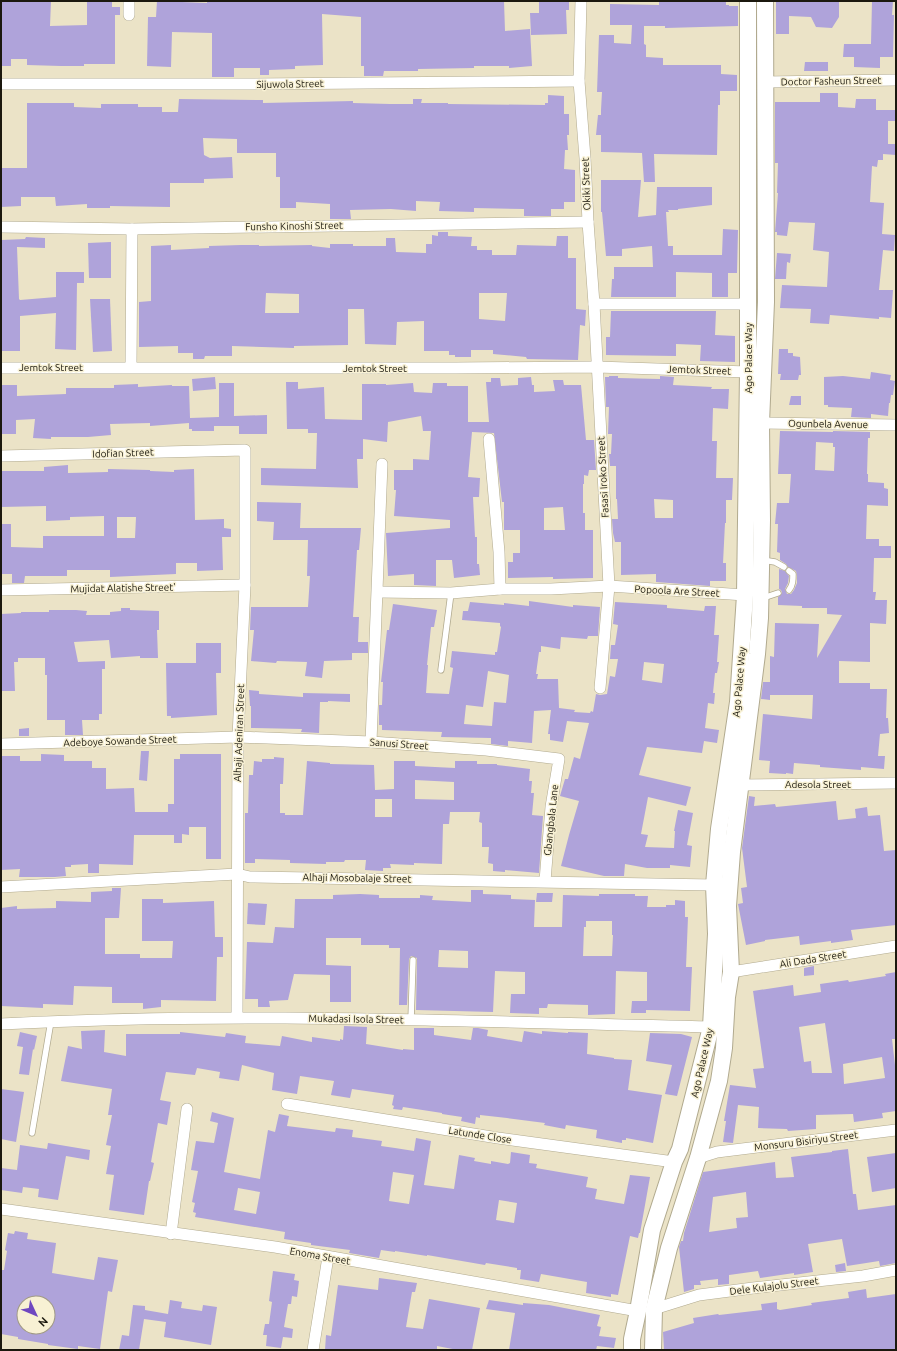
<svg xmlns="http://www.w3.org/2000/svg" width="897" height="1351" font-family="Ubuntu,sans-serif">
<style>
.building{fill:#afa3da;fill-rule:evenodd}
.lines{fill:none;stroke-linecap:round;stroke-linejoin:round}
.service-casing{stroke:#b1aa8f;stroke-width:7}
.minor-casing{stroke:#b1aa8f;stroke-width:12}
.secondary-casing{stroke:#b1aa8f;stroke-width:18}
.service{stroke:#fff;stroke-width:5.5}
.minor{stroke:#fff;stroke-width:11}
.secondary{stroke:#fff;stroke-width:16}
.labels{text-anchor:middle;dominant-baseline:central;stroke-width:3;stroke-linejoin:round;paint-order:stroke}
.street-label{font-size:10px;fill:#1b180e;stroke:#f8f1d4}
</style>
<rect width="100%" height="100%" fill="#ebe3c7"/>
<g class="building">
<polygon points="1,1 51,1 50,26 87,25 87,1 112,1 112,7 120,7 120,15 115,15 115,64 84,64 84,66 61,66 27,65 27,59 11,59 11,66 1,66"/>
<polygon points="157,1 207,3 207,1 504,1 505,31 530,29 532,66 509,68 509,66 474,66 474,68 418,69 418,71 384,71 383,76 364,76 364,66 361,66 361,17 322,14 323,65 295,66 295,69 269,70 269,75 260,75 260,68 234,68 234,77 212,77 212,33 172,32 171,67 147,66 148,17 156,17"/>
<polygon points="539,1 569,1 569,10 566,10 567,34 531,35 530,13 539,13"/>
<polygon points="659,1 726,1 726,5 729,5 729,6 738,6 738,26 665,28 665,26 644,26 644,44 646,45 646,57 663,58 663,65 721,65 721,74 737,75 737,91 720,91 720,105 718,105 717,155 654,154 655,182 644,182 642,153 601,152 601,135 596,135 598,115 601,115 601,110 602,92 597,92 599,35 614,35 614,43 631,44 632,25 610,25 610,4 659,5"/>
<polygon points="776,1 839,1 839,17 832,28 816,27 811,17 789,16 789,34 776,34"/>
<polygon points="872,1 893,1 892,15 894,15 893,57 880,57 880,68 854,67 854,57 843,57 844,44 871,44"/>
<polygon points="805,62 828,62 828,71 804,71"/>
<polygon points="820,93 838,93 838,107 855,108 856,99 876,99 876,110 895,110 895,121 888,121 888,144 896,144 896,155 883,154 883,160 878,160 877,167 872,166 870,202 884,203 882,234 895,235 894,251 883,250 879,290 893,290 891,318 879,317 879,319 830,315 829,324 810,323 811,309 780,308 782,285 827,287 829,252 813,250 815,223 789,222 787,236 777,235 777,232 775,232 778,193 777,193 778,163 775,163 775,102 820,102"/>
<polygon points="548,95 564,96 564,114 569,114 569,135 567,135 568,150 565,150 564,169 575,170 575,202 564,202 564,209 551,209 551,216 524,216 524,209 474,208 474,212 439,211 440,202 416,201 416,211 391,209 350,210 351,219 330,219 330,204 296,202 296,208 280,208 280,177 276,177 276,153 237,153 237,139 203,138 204,155 210,158 232,157 233,178 204,179 204,183 170,183 170,207 110,206 110,208 87,208 87,204 56,206 55,197 21,197 21,206 1,207 1,168 27,168 27,103 74,103 74,107 101,108 101,104 138,104 138,107 162,107 162,112 178,112 179,99 263,100 263,103 353,101 353,103 390,104 413,104 413,99 422,99 421,103 448,103 448,104 545,105 545,103 548,103"/>
<polygon points="601,180 641,180 638,217 656,215 657,187 712,187 712,205 678,209 678,210 668,210 669,212 666,212 668,246 673,246 673,255 722,255 723,229 738,230 737,273 728,273 728,297 712,297 712,273 676,272 676,297 611,297 612,279 614,279 614,267 653,267 652,246 622,249 622,256 606,256 602,212 601,212"/>
<path d="M438 232H448V236L472 237 471 246H477V250H492V255H516L517 245 556 246 557 236H568V258H576V309L586 310 585 326 580 325 578 360 527 359 526 357 493 354V350H471V357H455V355H449V351H424V321L397 322 396 345 365 344 364 309H348V345L294 346V348L232 346V356H205L204 359H193V353H178V346L139 347V302L151 301V246L171 245V250L209 248V246L241 245H259V246L312 245V246L330 248V244H353V246H386V238H395L396 252 426 253V244H432V235L438 236ZM266 293 299 294V313H265ZM479 293H507L505 321 479 319Z"/>
<polygon points="26,237 45,238 45,248 17,247 19,299 20,300 56,297 56,272 84,272 84,283 77,283 76,350 55,349 56,313 20,316 20,351 1,351 1,240 25,239"/>
<polygon points="111,242 111,278 89,278 88,243"/>
<polygon points="777,253 791,254 790,263 787,262 786,279 775,279"/>
<polygon points="90,299 110,299 112,351 93,352"/>
<polygon points="611,311 716,311 715,335 735,336 735,362 700,361 701,345 676,344 676,356 606,355 606,337 610,337"/>
<polygon points="779,349 788,349 788,353 793,353 793,356 800,357 801,375 799,375 798,380 780,380 781,374 778,374"/>
<polygon points="871,372 891,375 890,380 895,381 893,395 891,395 890,403 889,403 888,416 871,414 871,418 851,417 852,408 828,407 828,405 824,405 824,377 843,376 870,379"/>
<path d="M609 376H618V378L660 379V376L674 377 673 385 712 387 711 389H729L728 409 713 408 712 441H717L716 478H733L732 500H726V523H725L723 563H726V581H710V586L656 582V574L621 575V542H615L613 533 612 519H618L617 499H616V466H610L609 454H611L612 434H608L609 407H606L605 377H609ZM654 499 673 500V518H655Z"/>
<polygon points="215,377 216,389 193,391 192,379"/>
<path d="M531 377 532 385H534V392L555 391 553 380H563L564 385H581L586 440H594L596 470H589L588 476 584 475V484H583V513H585V530H593V578L553 579V577L508 578V562H513V553H520V530H504V502H502L494 433 472 432 468 477 480 478 479 497H473L475 537H477V564H479L480 575 454 578 452 560H436V586L414 585V574L388 576 386 533 450 528V520L394 516 396 490H394V470H413V459L429 460 431 431H423L421 416 388 422 387 442 363 439V459H357L358 488 261 485V468L316 469 317 433H308V429H287L286 382H298V389L324 387 325 419 362 420V384H386V385L413 383 414 392 432 393 433 383H447V386H468V422H489L486 382H491V378H500L501 386 518 385V378ZM563 507 565 530H544V508Z"/>
<polygon points="219,383 234,383 234,416 267,415 267,434 239,434 239,426 214,426 214,431 192,431 192,429 189,429 189,423 150,426 150,423 110,424 111,435 88,437 51,437 51,439 33,438 35,419 16,420 16,434 1,434 1,385 17,385 17,396 66,394 66,388 114,388 114,385 138,384 138,387 172,385 172,386 189,386 190,418 219,417"/>
<polygon points="791,396 801,396 801,405 789,405"/>
<path d="M780 431 833 432V431L870 432V438H868L867 474H868V482L884 483V488L888 489V506L867 505 866 539H879V546H891V558H874L873 592H876L875 600H887L886 624 870 623V662L839 661V683H870V689H887L886 718H888L889 733 880 734 878 756H885L884 769 861 767V770L820 767V765L794 763 793 774 786 773V774L769 773 770 761 759 760 763 714 812 719 813 695H770V700L761 699 763 682H770V656L774 657 775 623 819 624 817 658 842 615 827 614V608H802V606L778 605V597L782 593 781 590 779 589V569L785 571 789 576 788 583 785 589 787 594H791L794 590 797 583V576L796 571 788 567 786 564 780 560V553L777 552 778 524H775L777 503H789L791 474H778ZM816 442 833 443V447H835L834 471 815 470Z"/>
<path d="M68 465V473L108 472V469L150 470V471L174 472V470L194 469 195 520 224 519V528L231 529V537H222L223 570 197 571V563H176V574L110 577V570H67V576H25L24 583H12V574H1V524H11V547L43 548V536H104V516L70 517V520L46 521V506L1 507V471H44V467ZM117 517H136L135 538H117Z"/>
<polygon points="257,502 301,503 300,528 361,528 359,550 357,550 353,617 359,617 358,642 368,642 368,653 352,653 352,660 324,661 322,678 305,676 307,662 277,661 276,663 251,661 254,630 250,630 251,607 308,607 310,576 307,576 308,540 273,540 274,522 257,521"/>
<path d="M529 601 573 607V605L600 607 598 636H588L587 639 561 637 560 649 541 646V652H539L536 674H538L537 679H558L559 708 575 710 574 712 590 713 591 711 593 712 596 694 600 695 607 694 610 676 615 677 618 659H610L611 645H615L618 625 613 624 615 602 667 605V608L704 611 705 606H716L714 635H719L717 662H719L717 673H715L713 693H715L714 704 708 703 705 728 719 730 717 743 704 741 702 753 647 747 639 775 691 787 686 806 648 797 641 834 648 835 645 847 674 848 675 831H674L678 810 693 813 687 845 692 846 690 867 670 865V868H647L625 864 624 876H604L561 866 569 835 579 801 560 796 565 779H568L574 757 580 759 589 723 567 721 563 742 550 740V734H548L551 710 534 711 532 743 508 741V746L491 744V738L441 737 442 732 382 730V725H379V705H382L383 682H381L387 630H389L393 604 437 610 434 627H431L427 665H428L426 693 449 694 453 668 450 667 452 651 495 655V652H497L501 627 500 626V623L462 620 463 611H468L470 602 504 605V603L529 606ZM644 662 664 664 662 683 642 680ZM488 671 509 675 506 703 494 702 492 726 464 724 466 705 483 707Z"/>
<polygon points="121,608 130,608 130,610 159,611 159,630 157,630 158,658 140,658 140,656 111,658 109,640 74,642 78,662 105,661 105,669 102,669 102,714 99,714 99,720 82,720 83,735 65,735 65,720 47,720 47,675 45,675 45,658 18,658 18,662 14,662 15,691 1,691 1,614 21,613 21,612 49,612 49,610 76,610 87,611 86,615 110,615 110,612 121,611"/>
<polygon points="196,643 221,643 221,673 216,673 217,715 171,718 171,716 167,716 166,663 196,663"/>
<polygon points="249,690 259,691 259,694 303,697 303,693 350,694 350,702 328,701 328,702 320,702 319,733 301,732 302,729 251,728 251,706 250,706"/>
<polygon points="29,728 29,736 19,736 19,729"/>
<polygon points="141,751 149,751 147,781 139,780"/>
<polygon points="41,754 64,755 64,761 92,761 92,768 106,768 106,789 134,788 135,812 168,812 168,804 174,804 174,759 180,759 180,754 221,754 221,859 206,859 206,827 189,827 189,835 182,834 182,843 174,843 174,835 134,835 133,865 99,864 99,873 88,873 88,864 71,865 71,867 65,867 66,876 55,877 19,877 20,869 1,870 1,756 20,756 20,761 41,761"/>
<path d="M274 757 284 758 283 784H280V813H285V815H303L307 761 330 763V764L374 765 375 790 394 789V761H415V766L455 768V761H477V764H497V765L530 769 529 781H532L531 793H534L532 815 543 816 539 873 505 870V872L493 871V864L488 863 489 847H482V823L479 822 480 812H450L449 824H443L442 864 414 863V865L390 864 391 868H383V871L365 870 366 860H345L344 862H326V864L290 863V860L255 859V863H245V813H248L249 775H253L254 761 262 762V759H274ZM415 780 454 782V800L415 799ZM375 799H392V817H375Z"/>
<polygon points="749,796 755,797 754,806 775,804 776,807 836,801 838,820 856,818 855,809 867,807 868,816 880,815 884,851 896,850 896,925 851,930 853,940 831,943 831,941 800,945 799,936 765,940 765,941 746,945 738,904 743,903 741,888 747,887 742,848"/>
<polygon points="112,888 121,888 119,918 105,918 105,954 140,954 140,958 172,958 173,941 142,941 142,899 163,899 163,903 214,901 215,937 223,937 223,957 217,957 216,1001 161,1000 161,1007 143,1009 143,1003 112,1003 112,987 74,986 73,1005 43,1004 43,1008 1,1006 1,908 17,906 17,909 56,908 56,901 91,902 91,892 112,891"/>
<path d="M471 890H483V894L511 895V899L535 900 534 927H562L563 895 599 896V894H635V896H648L647 907H666V905H675V900L685 901V917H688L686 967H692L690 1011 646 1010V1013H631L632 1001H647V972L616 971 615 1014 588 1015V1005L548 1004 547 1008H539V1014L510 1013 511 994H525V972L495 971 493 1012 416 1010 417 958 411 956 409 959 407 1005H399L400 948H389V945H361V938H326V965L351 966V1002H330V975L294 974 288 1000 269 1001 270 1007H258V999H245L247 942 273 943 275 927 294 928 295 899H333V895L360 894 379 895V898H420V895L433 896 432 900 471 902ZM586 921H612V935H613L612 956H583L584 927H586ZM439 950 468 951V968L438 967Z"/>
<polygon points="537,893 553,893 552,902 536,902"/>
<polygon points="248,903 267,904 265,925 247,924"/>
<polygon points="814,966 814,975 804,976 804,968"/>
<path d="M896 972V1039H892L895 1065H896V1111L882 1113 883 1118 854 1122 853 1114 816 1115V1129L788 1131 787 1129 758 1128 759 1107 738 1105 733 1143 723 1142 726 1121H724L730 1085 756 1088 753 1069 764 1068 753 991 793 985 794 996 821 992 820 984 848 980 849 982 886 976 885 974ZM825 1023 832 1073H812L811 1061 804 1062 799 1027ZM882 1057 885 1078 844 1084 843 1064Z"/>
<polygon points="344,1026 367,1027 366,1044 403,1050 403,1049 414,1050 414,1028 434,1028 434,1035 471,1040 473,1028 478,1028 488,1030 487,1036 522,1042 524,1031 542,1034 542,1031 568,1033 568,1032 588,1033 587,1054 614,1058 614,1059 632,1060 628,1090 662,1095 653,1143 626,1138 626,1140 622,1140 622,1143 596,1138 597,1130 566,1125 565,1129 544,1125 545,1123 507,1118 480,1115 480,1118 476,1117 475,1124 461,1121 462,1117 442,1114 442,1113 403,1107 402,1110 393,1109 394,1106 392,1105 394,1095 352,1089 350,1098 331,1095 334,1081 300,1076 297,1094 272,1090 274,1073 242,1065 239,1081 219,1078 220,1072 197,1068 195,1075 166,1072 160,1100 171,1102 167,1125 158,1123 151,1162 154,1163 150,1181 149,1181 144,1215 109,1210 114,1175 106,1174 111,1146 106,1145 112,1115 108,1115 112,1089 61,1081 68,1046 82,1049 81,1031 105,1030 104,1052 126,1056 126,1034 180,1034 180,1032 225,1037 226,1033 246,1036 245,1043 280,1046 282,1036 312,1042 312,1037 340,1041 340,1039 343,1040"/>
<polygon points="20,1032 37,1036 34,1050 33,1049 29,1075 19,1074 23,1047 17,1046"/>
<polygon points="650,1033 681,1034 692,1037 677,1096 665,1094 672,1065 646,1061"/>
<polygon points="1,1089 24,1092 16,1142 1,1139"/>
<path d="M212 1112 234 1118 224 1172 260 1179 268 1130 275 1132 279 1114 289 1116 287 1126 335 1132 336 1128 353 1130 352 1137 382 1141 381 1146 395 1148 414 1151 416 1138 431 1141 424 1185 454 1189 459 1155 475 1158 474 1161 491 1164V1161L508 1164 510 1163 511 1152 530 1155 529 1163 537 1164 536 1168 588 1177 586 1187 597 1189 595 1199 624 1204 630 1175 650 1177 640 1233H639L638 1238 630 1236 618 1295 611 1294V1297L586 1293 587 1282 541 1274 539 1282 520 1279 521 1270H517V1268L486 1263 485 1265 427 1255V1256L395 1251V1252L381 1250 379 1258 349 1253 350 1250 311 1245V1243L284 1239 285 1232 195 1217 196 1213 193 1212 195 1203 192 1202 198 1171 191 1170 196 1141 214 1143 218 1123 210 1121ZM393 1172 414 1175 409 1204 389 1201ZM238 1188 260 1192 256 1214 234 1210ZM499 1200 517 1203 514 1223 496 1220Z"/>
<polygon points="48,1143 90,1150 89,1160 66,1156 58,1200 38,1197 39,1189 23,1187 22,1193 1,1190 1,1168 17,1170 20,1145 47,1149"/>
<path d="M848 1149 853 1194H856L858 1210 896 1205V1263L880 1266 879 1261 847 1266 842 1239 808 1244 813 1272 794 1275V1273L760 1278 758 1271 729 1275V1284L718 1285V1279L700 1281 701 1285H694V1289L684 1292 679 1247 681 1241H683L684 1233 703 1172 775 1162 776 1178 794 1177 791 1157 832 1152V1151ZM746 1192 748 1217 736 1218 737 1228 709 1232 713 1197Z"/>
<polygon points="896,1153 896,1188 872,1192 867,1157"/>
<path d="M15 1231 28 1233 27 1239 56 1243 52 1273 94 1280 98 1257 118 1260 112 1292 108 1291 100 1349 78 1346V1349L48 1345V1344L18 1339V1337L1 1334V1270H4L7 1251 5 1250 8 1233 14 1234ZM24 1303H48V1327H24Z"/>
<polygon points="845,1263 846,1271 836,1272 835,1265"/>
<polygon points="273,1271 295,1274 294,1280 299,1281 297,1297 292,1296 291,1304 288,1304 284,1327 293,1329 292,1338 283,1337 281,1348 266,1346 267,1335 263,1335 265,1324 269,1324 272,1302 269,1301"/>
<polygon points="379,1278 417,1283 415,1292 412,1292 406,1327 423,1329 429,1299 480,1308 472,1350 458,1350 437,1346 437,1350 325,1350 326,1335 331,1336 338,1285 378,1290"/>
<polygon points="866,1289 867,1298 896,1294 896,1350 664,1350 663,1332 694,1323 693,1318 718,1314 719,1315 762,1310 761,1304 777,1302 777,1309 780,1310 812,1305 811,1303 849,1298 848,1292"/>
<polygon points="170,1300 182,1302 181,1308 202,1311 203,1305 217,1307 211,1345 164,1337 166,1322 144,1319 139,1350 119,1350 122,1335 129,1336 133,1305 145,1306 145,1310 168,1314"/>
<polygon points="489,1300 523,1305 523,1303 549,1305 600,1315 597,1326 601,1327 599,1336 616,1338 614,1348 597,1346 596,1350 509,1350 515,1313 486,1309"/>
</g>
<g class="lines">
<g class="service-casing">
<g id="service">
<polyline points="762,560 775,562 784,567"/>
<path d="M789 590C793 585 793 580 793 574L789 571"/>
<polyline points="763,598 778,593"/>
<polyline points="441,670 451,593"/>
<polyline points="411,1020 413,960"/>
<polyline points="32,1133 51,1021"/>
</g>
</g>
<g class="minor-casing">
<g id="minor">
<polyline points="581,1 579,81 585,158 588,222 594,304 609,586 600,688"/>
<polyline points="129,15 129,1"/>
<polyline points="766,82 896,80"/>
<polyline points="1,84 251,84 579,81"/>
<polyline points="1,227 132,229 588,222"/>
<polyline points="594,304 748,304"/>
<polyline points="131,367 132,229"/>
<polyline points="1,368 456,368 597,367 748,372"/>
<polyline points="761,423 896,425"/>
<polyline points="489,439 499,552 500,589"/>
<polyline points="1,456 245,450 245,585 238,737 237,1017"/>
<polyline points="1,590 245,585"/>
<polyline points="378,592 451,593 500,589 551,589 609,586 745,595"/>
<polyline points="371,742 382,464"/>
<polyline points="1,744 238,737 371,742 486,750 559,759 551,807 545,881"/>
<polyline points="740,785 896,783"/>
<polyline points="1,887 237,874 250,877 714,885"/>
<polyline points="731,972 896,946"/>
<path d="M1 1024C237 1011 475 1022 711 1027"/>
<polyline points="287,1104 498,1138 674,1162"/>
<polyline points="698,1158 717,1152 896,1130"/>
<polyline points="1,1209 275,1247 638,1311"/>
<polyline points="171,1234 187,1109"/>
<polyline points="654,1309 699,1295 753,1288 863,1276 896,1270"/>
<polyline points="313,1350 328,1257"/>
</g>
</g>
<g class="secondary-casing">
<g id="secondary">
<polyline points="632,1350 632,1339 638,1311 652,1230 674,1162 680,1149 711,1027 716,934 714,885 719,829 738,702 745,595 748,372 748,1"/>
<polyline points="653,1350 654,1309 669,1248 698,1158 719,1081 724,1048 727,997 731,972 728,906 732,852 757,654 760,618 762,520 761,423 766,302 765,1"/>
</g>
</g>
<use href="#service" class="service"/>
<use href="#minor" class="minor"/>
<use href="#secondary" class="secondary"/>
</g>
<g class="labels">
<g class="street-label">
<text transform="translate(831 81) rotate(-1)">Doctor Fasheun Street</text>
<text transform="translate(290 84) rotate(-1)">Sijuwola Street</text>
<text transform="translate(586 184) rotate(-92)">Okiki Street</text>
<text transform="translate(294 226) rotate(-1)">Funsho Kinoshi Street</text>
<text transform="translate(748 358) rotate(-90)">Ago Palace Way</text>
<text x="51" y="367">Jemtok Street</text>
<text x="375" y="368">Jemtok Street</text>
<text transform="translate(699 370) rotate(2)">Jemtok Street</text>
<text transform="translate(828 424) rotate(1)">Ogunbela Avenue</text>
<text transform="translate(123 453) rotate(-2)">Idofian Street</text>
<text transform="translate(603 477) rotate(-93)">Fasasi Iroko Street</text>
<text transform="translate(123 588) rotate(-1)">Mujidat Alatishe Street'</text>
<text transform="translate(677 591) rotate(3)">Popoola Are Street</text>
<text transform="translate(739 682) rotate(-85)">Ago Palace Way</text>
<text transform="translate(239 733) rotate(-88)">Alhaji Adeniran Street</text>
<text transform="translate(120 741) rotate(-2)">Adeboye Sowande Street</text>
<text transform="translate(399 744) rotate(4)">Sanusi Street</text>
<text x="818" y="784">Adesola Street</text>
<text transform="translate(551 820) rotate(-84)">Gbangbala Lane</text>
<text transform="translate(357 878) rotate(1)">Alhaji Mosobalaje Street</text>
<text transform="translate(813 959) rotate(-9)">Ali Dada Street</text>
<text transform="translate(356 1019) rotate(1)">Mukadasi Isola Street</text>
<text transform="translate(702 1063) rotate(-77)">Ago Palace Way</text>
<text transform="translate(480 1135) rotate(9)">Latunde Close</text>
<text transform="translate(806 1141) rotate(-7)">Monsuru Bisiriyu Street</text>
<text transform="translate(320 1256) rotate(10)">Enoma Street</text>
<text transform="translate(774 1286) rotate(-7)">Dele Kulajolu Street</text>
</g>
</g>
<rect width="897" height="1351" fill="none" stroke="#1b180e" stroke-width="4"/>
<g transform="translate(36 1315) rotate(134)"><circle r="19" fill="#f8f1d4" stroke="#a09a85"/>
<path d="M0-3L7 15L0 10L-7 15Z" fill="#6f47c0"/>
<text y="-6" font-size="11" font-weight="bold" text-anchor="middle" fill="#1b180e">N</text>
</g>
</svg>
